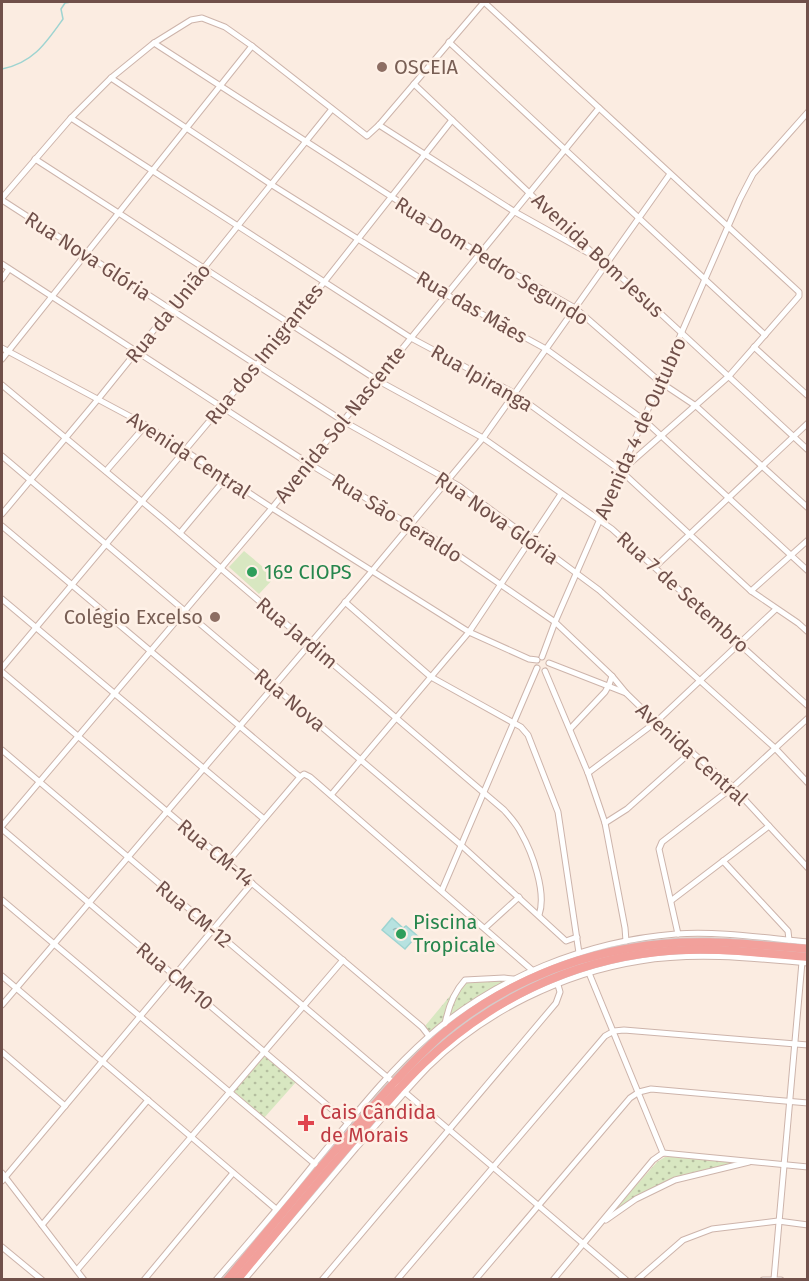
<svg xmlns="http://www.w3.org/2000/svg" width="809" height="1281" font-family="'Fira Sans',sans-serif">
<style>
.park{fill:url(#park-dots)}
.garden{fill:#d8e7c1}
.water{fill:url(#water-ripples);stroke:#9ed4d1;stroke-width:1.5}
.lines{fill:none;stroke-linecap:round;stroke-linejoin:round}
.stream{stroke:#9ed4d1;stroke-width:1.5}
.minor-casing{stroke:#cdb4ab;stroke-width:7}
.highway-casing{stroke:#d4cac9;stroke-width:10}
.minor{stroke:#fff;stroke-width:5}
.highway{stroke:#f2a09b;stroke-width:8}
.education-dot{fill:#8d6e63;stroke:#fef0e6;stroke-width:2}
.leisure-dot{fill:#2e9e5b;stroke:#fef0e6;stroke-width:2}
.health-dot{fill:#e0444e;stroke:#fef0e6;stroke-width:2}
.labels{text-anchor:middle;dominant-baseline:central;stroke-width:5;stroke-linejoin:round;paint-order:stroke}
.education-label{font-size:20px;fill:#785e54;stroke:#fef0e6;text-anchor:start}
.street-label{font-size:20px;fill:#70504a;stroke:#fef0e6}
.leisure-label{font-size:20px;fill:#27864d;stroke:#fef0e6;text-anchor:start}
.health-label{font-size:20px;fill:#be3a42;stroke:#fef0e6;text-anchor:start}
</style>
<defs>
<pattern id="park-dots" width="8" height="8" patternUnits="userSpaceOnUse" patternTransform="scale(1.5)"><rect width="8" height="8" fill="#d8e7c1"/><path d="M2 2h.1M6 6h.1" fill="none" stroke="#b4be9f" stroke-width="1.8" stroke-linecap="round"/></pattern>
<pattern id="water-ripples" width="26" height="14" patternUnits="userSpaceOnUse" patternTransform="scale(1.5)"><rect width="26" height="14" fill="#b7e2e0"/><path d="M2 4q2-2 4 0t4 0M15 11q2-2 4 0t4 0" fill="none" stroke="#99bab8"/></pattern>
</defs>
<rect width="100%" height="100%" fill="#fbece1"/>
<g class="park">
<polygon points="515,979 475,1002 429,1036 425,1026 455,990 465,980"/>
<polygon points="264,1056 296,1082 264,1118 234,1092"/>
<polygon points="665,1157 674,1157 738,1161 685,1176 615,1209 657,1162"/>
</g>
<polygon class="garden" points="244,551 275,577 259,594 229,567"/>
<polygon class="water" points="392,918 403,928 406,926 420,938 416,943 413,940 405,949 382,930"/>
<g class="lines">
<path class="stream" d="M2 69C33 63 46 43 63 19L61 9 65 3 71 2"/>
<g class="minor-casing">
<g id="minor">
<polyline points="449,42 765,335"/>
<polyline points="154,43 480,254 575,308 660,382 696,406 808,508"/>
<polyline points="111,78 272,185 447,295 546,349 644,420 808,571"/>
<polyline points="414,84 599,259 606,263 808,450"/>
<polyline points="71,118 411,338 514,393 621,471 751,591 798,623 808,632"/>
<polyline points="379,125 515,212 592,255"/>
<polyline points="35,159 377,380 483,438 612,529 808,706"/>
<polyline points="2,198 71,118 111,78 154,43 191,20 202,18 225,27 252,46 367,136 379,125 484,2 799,292 799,296 729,376 621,471"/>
<polyline points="2,200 343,421 459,486 599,590 775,748 808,783"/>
<polyline points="2,264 308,463 410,525 423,531 555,622 612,676 626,693"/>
<polyline points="2,279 9,269"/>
<polyline points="754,347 808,396"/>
<polyline points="2,348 146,425 272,508 469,632 529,659 537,660"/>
<polyline points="2,359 252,46"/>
<path d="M2 385 163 519 504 810C510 817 517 824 521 833 532 852 547 893 539 915"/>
<polyline points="2,456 461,845 566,941 577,937"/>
<polyline points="106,471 146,425"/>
<polyline points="2,514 99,398 332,109"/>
<polyline points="2,526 300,777"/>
<polyline points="180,533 226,478"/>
<polyline points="655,567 808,423"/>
<polyline points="751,591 808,540"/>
<polyline points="2,599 264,819"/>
<polyline points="345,602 431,677 521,727 528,735 558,812 579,953"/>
<polyline points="542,657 555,622 740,199 753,174 808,112"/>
<polyline points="549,663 626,693 656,722 733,787 808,868"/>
<polyline points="2,668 291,324 452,120"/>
<polyline points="545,671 588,773 605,823 625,928 626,941"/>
<polyline points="2,672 422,1027 429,1036"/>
<polyline points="570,729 605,692 609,685 612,676"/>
<polyline points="2,750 626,1280"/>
<polyline points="588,773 656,722 776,609"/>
<polyline points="331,795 469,632 561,494"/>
<polyline points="605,823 627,809 692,751"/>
<polyline points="2,826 272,508 599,108"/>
<polyline points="2,829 348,1123"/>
<polyline points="723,861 788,931 789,940"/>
<polyline points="227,863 300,777 304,774 310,777 532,970"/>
<polyline points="442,890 537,668"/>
<polyline points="2,900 315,1164"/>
<polyline points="672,900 769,826"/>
<polyline points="485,928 519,897"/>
<polyline points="678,934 659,849 662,842 733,787 808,718"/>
<polyline points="589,973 663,1153"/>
<polyline points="2,976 276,1209"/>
<polyline points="2,1005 372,571 483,438 670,174"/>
<path d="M445 1024C448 1008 454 992 465 980L504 978 513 979"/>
<polyline points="2,1052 65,1106"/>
<polyline points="2,1173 84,1280"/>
<polyline points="2,1181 252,883"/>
<polyline points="606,1220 636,1199 675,1180 749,1162"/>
<polyline points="42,1225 148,1100"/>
<polyline points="2,1247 42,1280"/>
<polyline points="77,1270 343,960"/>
<polyline points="774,1279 802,962"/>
<polyline points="144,1280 233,1173"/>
<path d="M216 1280C249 1242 282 1204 313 1165 350 1121 385 1075 428 1037 496 977 587 941 676 934 719 931 764 938 808 942"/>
<path d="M244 1280C282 1236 319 1192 356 1148 380 1121 403 1093 428 1067 484 1012 563 973 640 961 695 952 753 958 808 963"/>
<polyline points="322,1280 556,1003 560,992 558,985"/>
<polyline points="397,1280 605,1036 614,1031 624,1030 808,1045"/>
<polyline points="475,1280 630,1098 639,1092 651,1089 808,1103"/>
<polyline points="553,1280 653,1160 663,1153 808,1167"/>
<polyline points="637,1280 683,1240 712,1229 778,1221 808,1225"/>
<polyline points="763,1280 781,1280"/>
</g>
</g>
<g class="highway-casing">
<g id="highway">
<path d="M227 1280C266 1233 304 1186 344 1140 374 1105 404 1069 439 1037 492 991 562 959 631 948 690 937 748 944 808 949"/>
<path d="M237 1280C276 1233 314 1186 354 1140 376 1114 399 1087 424 1063 488 1002 569 961 658 952 708 946 758 953 808 957"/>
</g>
</g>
<use href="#minor" class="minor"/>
<use href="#highway" class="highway"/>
</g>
<g class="education-dot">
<circle cx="382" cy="67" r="6"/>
<circle cx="215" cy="617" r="6"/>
</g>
<g class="leisure-dot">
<circle cx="252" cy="572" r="6"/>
<circle cx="401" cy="934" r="6"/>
</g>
<path class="health-dot" d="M303 1114h6v6h6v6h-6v6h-6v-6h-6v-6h6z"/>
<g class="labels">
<g class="education-label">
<text x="394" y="67">OSCEIA</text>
<text x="203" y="617" text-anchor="end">Colégio Excelso</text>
</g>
<g class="street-label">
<text transform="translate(598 255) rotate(43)">Avenida Bom Jesus</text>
<text transform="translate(88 256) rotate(33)">Rua Nova Glória</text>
<text transform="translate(492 261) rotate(32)">Rua Dom Pedro Segundo</text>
<text transform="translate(472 307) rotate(30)">Rua das Mães</text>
<text transform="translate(168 313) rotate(-51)">Rua da União</text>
<text transform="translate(264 354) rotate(-51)">Rua dos Imigrantes</text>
<text transform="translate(482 378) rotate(30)">Rua Ipiranga</text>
<text transform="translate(340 424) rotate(-51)">Avenida Sol Nascente</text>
<text transform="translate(640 428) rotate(-66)">Avenida 4 de Outubro</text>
<text transform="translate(189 455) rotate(33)">Avenida Central</text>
<text transform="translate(397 518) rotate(32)">Rua São Geraldo</text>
<text transform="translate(497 518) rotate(35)">Rua Nova Glória</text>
<text transform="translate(683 592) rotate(42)">Rua 7 de Setembro</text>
<text transform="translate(297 633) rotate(40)">Rua Jardim</text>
<text transform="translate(290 700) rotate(40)">Rua Nova</text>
<text transform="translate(692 754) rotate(42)">Avenida Central</text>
<text transform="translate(216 853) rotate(40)">Rua CM-14</text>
<text transform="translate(194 914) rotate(40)">Rua CM-12</text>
<text transform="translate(175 976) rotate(40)">Rua CM-10</text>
</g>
<g class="leisure-label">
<text x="264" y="572">16º CIOPS</text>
<text x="413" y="922">Piscina<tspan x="413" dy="23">Tropicale</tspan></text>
</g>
<g class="health-label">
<text x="320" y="1112">Cais Cândida<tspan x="320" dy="23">de Morais</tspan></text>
</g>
</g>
<rect width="809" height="1281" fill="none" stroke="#70504a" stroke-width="6"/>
</svg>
